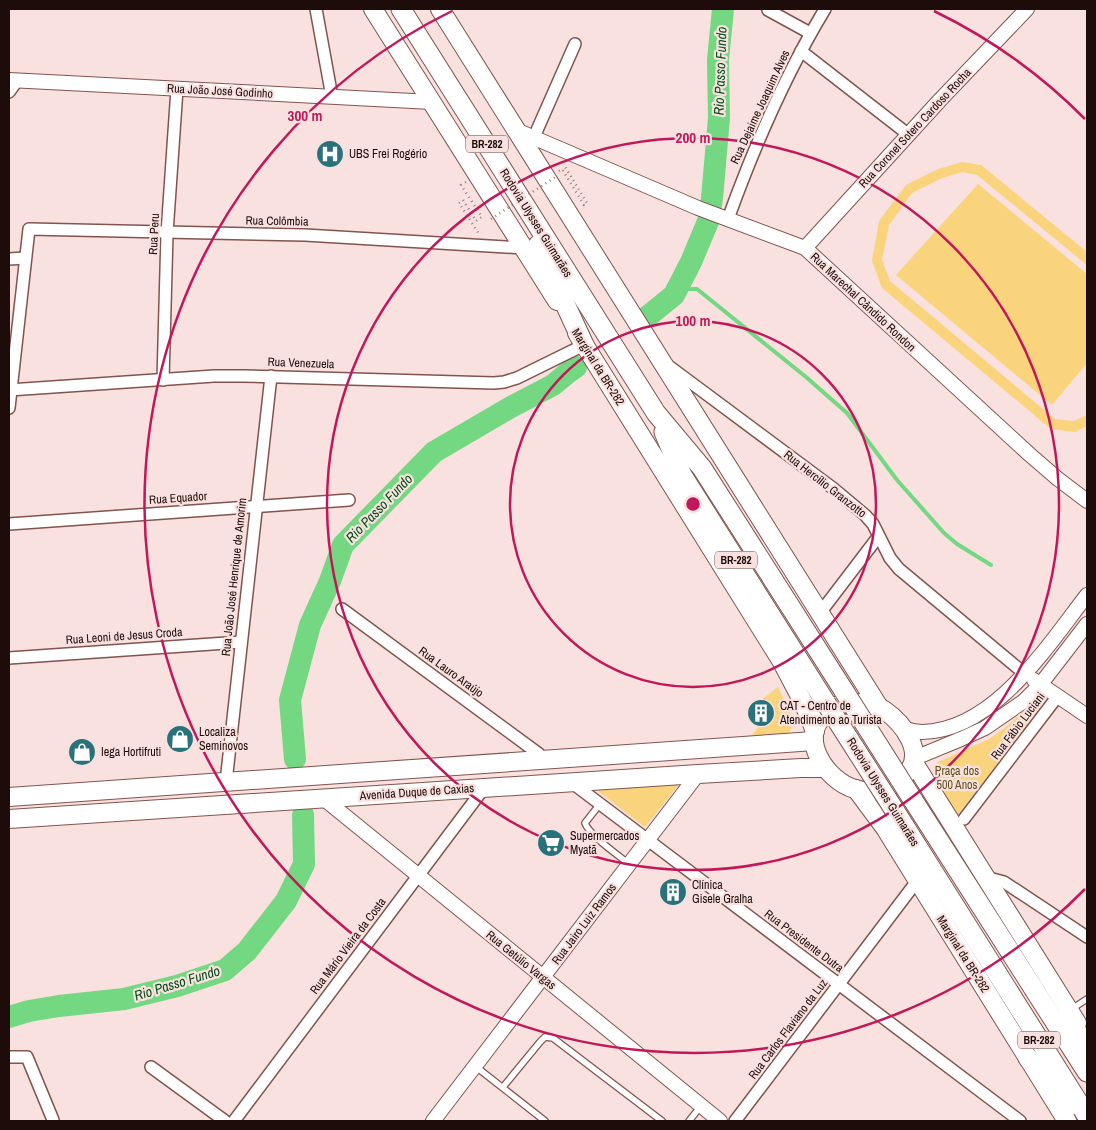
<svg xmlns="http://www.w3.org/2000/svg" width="1096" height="1130" font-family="'Archivo Narrow',sans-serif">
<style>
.green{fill:#fad47c}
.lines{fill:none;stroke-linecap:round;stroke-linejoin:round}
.stream{stroke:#74d782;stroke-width:4}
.river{stroke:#74d782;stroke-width:22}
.service-casing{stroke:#82544e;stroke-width:8}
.minor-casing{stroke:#82544e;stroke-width:14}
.tertiary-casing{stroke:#82544e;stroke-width:16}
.primary-casing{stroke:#82544e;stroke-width:20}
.trunk-casing{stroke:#82544e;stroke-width:21}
.path{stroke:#937e7c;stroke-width:2.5;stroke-dasharray:1 4;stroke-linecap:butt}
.service{stroke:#fff;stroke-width:5.5}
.minor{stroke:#fff;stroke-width:11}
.tertiary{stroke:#fff;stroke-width:14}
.primary{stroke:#fff;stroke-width:18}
.trunk{stroke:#fff;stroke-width:19}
.trunk-bridge-casing{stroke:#82544e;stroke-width:21;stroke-linecap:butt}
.path-bridge{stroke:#937e7c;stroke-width:2.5;stroke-dasharray:1 4;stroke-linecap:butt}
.trunk-bridge{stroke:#fff;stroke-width:19}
.ring{fill:none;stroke:#c2185b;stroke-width:2.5}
.labels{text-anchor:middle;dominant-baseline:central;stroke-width:4.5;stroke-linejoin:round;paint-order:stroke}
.shield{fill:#f8e1de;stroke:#5f4c4a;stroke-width:1}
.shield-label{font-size:11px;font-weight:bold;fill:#1e0c0a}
.street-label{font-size:12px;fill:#1e0c0a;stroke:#f8e1de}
.poi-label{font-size:12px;fill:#1e0c0a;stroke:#f8e1de;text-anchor:start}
.park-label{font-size:12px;fill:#624e1b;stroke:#f8e1de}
.water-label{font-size:14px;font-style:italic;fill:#024f1a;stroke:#f8e1de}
.centre{fill:#c2185b;stroke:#f8e1de;stroke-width:2.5}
.ring-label{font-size:15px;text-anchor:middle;font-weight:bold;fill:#c2185b;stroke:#f8e1de;stroke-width:4.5;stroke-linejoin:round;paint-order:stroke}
</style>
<rect width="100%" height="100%" fill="#f8e1de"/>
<g class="green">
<polygon points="962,162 981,165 1087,252 1087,265 977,175 962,172 942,178 912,193 889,225 882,260 890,281 1055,419 1074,421 1087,415 1087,426 1075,432 1051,429 882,288 872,261 879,221 906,185 938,169"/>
<polygon points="978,184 1087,274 1087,363 1052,405 896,275"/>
<polygon points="778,687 791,715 792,728 786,736 750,738 759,726 768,717 767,705 761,700"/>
<polygon points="1030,705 1042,706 956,817 934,782 938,762 989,739 1006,727"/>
<polygon points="681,782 645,827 594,788"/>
</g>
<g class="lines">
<polyline class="stream" points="674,295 687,289 697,289 806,377 847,413 897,480 944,533 957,544 991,565"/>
<g class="river">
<polyline points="642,321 674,295 691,262 709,219 712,198 719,118 718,60 723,9"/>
<polyline points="295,759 290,700 310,625 330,581 343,545 434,452 511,407 553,385 570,371 576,367"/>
<polyline points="9,1017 29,1011 59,1006 124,999 177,986 225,970 247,951 286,901 304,864 303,815"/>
</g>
<g class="service-casing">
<g id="service">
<path d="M600 804 585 823C589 835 618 855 629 864"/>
<polyline points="1070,1010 1087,999"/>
<polyline points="475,1066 545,1121"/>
<polyline points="503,1087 540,1042 545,1037 553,1038 662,1121"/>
<polyline points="689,1121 701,1106"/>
</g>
</g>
<g class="minor-casing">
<g id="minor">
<polyline points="316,9 332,97"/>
<polyline points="768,10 810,33"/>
<polyline points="801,51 909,135"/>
<polyline points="9,92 17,81"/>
<polyline points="534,137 575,44"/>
<path d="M728 219C754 147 785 75 825 9"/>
<polyline points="9,259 25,258"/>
<polyline points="670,367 834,489 865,515 873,524 890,558 899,569 1025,674"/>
<polyline points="163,380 167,233 177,89"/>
<polyline points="9,390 214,376 243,376 494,383 504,382 517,378 584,345"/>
<polyline points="9,408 29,229 305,235 524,248"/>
<polyline points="9,524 349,500"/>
<polyline points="342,609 539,754 542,760"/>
<polyline points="820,613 878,537"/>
<polyline points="9,658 241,642"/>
<polyline points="226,782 271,376"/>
<polyline points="571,782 1020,1121"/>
<polyline points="964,819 1057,697"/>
<polyline points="985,877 1004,882 1087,937"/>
<polyline points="9,1057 27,1057 53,1120"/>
<polyline points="151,1067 225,1121"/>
<polyline points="234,1121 484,788"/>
<polyline points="735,1121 917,881"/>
</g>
</g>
<g class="tertiary-casing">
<g id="tertiary">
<polyline points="9,80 432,102"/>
<polyline points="516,130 698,208 805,248 1029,454 1058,479 1087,501"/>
<polyline points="805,248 940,100 1027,9"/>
<polyline points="1034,680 1087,716"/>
<path d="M903 729C910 730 916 732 922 732 994 731 1048 645 1087 595"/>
<polyline points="915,758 961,739 985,728 1024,701 1040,685 1087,624"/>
<polyline points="323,798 720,1121"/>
<polyline points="433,1121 698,774"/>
</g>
</g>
<g class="primary-casing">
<g id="primary">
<polyline points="373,9 557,301"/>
<polyline points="440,9 879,707"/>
<polyline points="577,333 782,662 803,702 815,731"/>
<path d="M863 703C870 705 878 706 884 710 903 723 926 753 907 773 903 778 898 783 892 785 881 790 867 793 855 789 826 781 796 736 827 713 830 711 833 708 836 706 844 703 855 704 863 703Z"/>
<polyline points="914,763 1077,1023"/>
<polyline points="856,789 885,828 1067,1121"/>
<polyline points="9,797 814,741"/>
<polyline points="9,819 698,774 801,768 825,768"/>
</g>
</g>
<g class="trunk-casing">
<g id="trunk">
<polyline points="401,9 656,413 702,468 844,691"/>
<polyline points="538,245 584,345"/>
<polyline points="664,432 682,475 826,703"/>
<polyline points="913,800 1087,1072"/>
<polyline points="895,811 1087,1116"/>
<polyline points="1069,1011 1087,1057"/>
<polyline points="1028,1058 1071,1105"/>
</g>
</g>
<g class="path">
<polyline points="559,171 562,169 584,205 587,203 564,165"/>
<polyline points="466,182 461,185 482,217 476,221 463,200 459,203 479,234"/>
</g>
<use href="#service" class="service"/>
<use href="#minor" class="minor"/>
<use href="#tertiary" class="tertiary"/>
<use href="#primary" class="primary"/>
<use href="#trunk" class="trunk"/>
<g class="trunk-bridge-casing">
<g id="trunk-bridge">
<polyline points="844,691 913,800"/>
<polyline points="826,703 895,811"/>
</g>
</g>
<polyline class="path-bridge" points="491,219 557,176"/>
<use href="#trunk-bridge" class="trunk-bridge"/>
</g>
<g class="ring">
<circle cx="693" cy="504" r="183"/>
<circle cx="693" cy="504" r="366"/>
<path d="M1085 889A549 549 0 1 1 452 11M934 11A549 549 0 0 1 1085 119"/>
</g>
<defs>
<g id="hospital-disc" transform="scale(1.4375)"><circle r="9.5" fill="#29727b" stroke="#f8e1de"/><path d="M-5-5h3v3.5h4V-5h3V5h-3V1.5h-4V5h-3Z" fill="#fff"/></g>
<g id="building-disc" transform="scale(1.4375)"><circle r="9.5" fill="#29727b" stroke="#f8e1de"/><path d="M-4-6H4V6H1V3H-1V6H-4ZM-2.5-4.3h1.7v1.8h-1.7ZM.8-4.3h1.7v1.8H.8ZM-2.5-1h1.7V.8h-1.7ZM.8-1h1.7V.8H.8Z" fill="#fff"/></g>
<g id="shop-disc" transform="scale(1.4375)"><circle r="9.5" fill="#29727b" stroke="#f8e1de"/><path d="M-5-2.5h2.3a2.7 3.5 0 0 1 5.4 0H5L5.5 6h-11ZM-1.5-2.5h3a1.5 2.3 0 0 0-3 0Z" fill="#fff"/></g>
<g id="supermarket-disc" transform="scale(1.4375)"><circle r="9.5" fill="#29727b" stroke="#f8e1de"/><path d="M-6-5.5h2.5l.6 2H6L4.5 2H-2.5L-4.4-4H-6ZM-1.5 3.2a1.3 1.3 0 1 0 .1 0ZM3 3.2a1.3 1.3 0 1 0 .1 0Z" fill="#fff"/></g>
</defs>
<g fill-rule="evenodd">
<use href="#hospital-disc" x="330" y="154"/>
<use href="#building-disc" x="761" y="713"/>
<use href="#shop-disc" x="180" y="739"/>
<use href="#shop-disc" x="82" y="752"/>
<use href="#supermarket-disc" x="551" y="843"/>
<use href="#building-disc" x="673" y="892"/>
</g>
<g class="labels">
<g class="shield">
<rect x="466" y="135.5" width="42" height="17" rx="4"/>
<rect x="715" y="551.5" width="42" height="17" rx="4"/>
<rect x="1018" y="1031.5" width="42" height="17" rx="4"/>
</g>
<g class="shield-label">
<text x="487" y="144">BR-282</text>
<text x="736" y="560">BR-282</text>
<text x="1039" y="1040">BR-282</text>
</g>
<g class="street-label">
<text transform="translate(220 91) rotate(3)">Rua João José Godinho</text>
<text transform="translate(760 107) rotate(-65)">Rua Dejaime Joaquim Alves</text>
<text transform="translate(915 128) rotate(-47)">Rua Coronel Sotero Cardoso Rocha</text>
<text transform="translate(277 221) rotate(1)">Rua Colômbia</text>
<text transform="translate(536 223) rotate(58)">Rodovia Ulysses Guimarães</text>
<text transform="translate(154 234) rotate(-87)">Rua Peru</text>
<text transform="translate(863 302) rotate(43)">Rua Marechal Cândido Rondon</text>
<text transform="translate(301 363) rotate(2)">Rua Venezuela</text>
<text transform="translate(598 367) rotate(58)">Marginal da BR-282</text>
<text transform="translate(825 484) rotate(38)">Rua Hercílio Granzotto</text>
<text transform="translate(178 498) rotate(-4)">Rua Equador</text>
<text transform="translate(234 577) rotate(-84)">Rua João José Henrique de Amorim</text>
<text transform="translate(124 636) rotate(-4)">Rua Leoni de Jesus Croda</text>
<text transform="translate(451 672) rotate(36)">Rua Lauro Araújo</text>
<text transform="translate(1018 726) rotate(-53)">Rua Fábio Luciani</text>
<text transform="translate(417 792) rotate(-4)">Avenida Duque de Caxias</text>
<text transform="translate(883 792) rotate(58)">Rodovia Ulysses Guimarães</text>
<text transform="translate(584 924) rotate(-53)">Rua Jairo Luiz Ramos</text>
<text transform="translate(804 941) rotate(37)">Rua Presidente Dutra</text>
<text transform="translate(348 946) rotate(-53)">Rua Mário Vieira da Costa</text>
<text transform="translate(963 954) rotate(58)">Marginal da BR-282</text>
<text transform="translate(521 960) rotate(39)">Rua Getúlio Vargas</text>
<text transform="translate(788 1029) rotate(-53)">Rua Carlos Flaviano da Luz</text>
</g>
<g class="poi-label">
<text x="349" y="154">UBS Frei Rogério</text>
<text x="780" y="706">CAT - Centro de<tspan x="780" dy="14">Atendimento ao Turista</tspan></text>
<text x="199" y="732">Localiza<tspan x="199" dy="14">Seminovos</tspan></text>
<text x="101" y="752">Iega Hortifruti</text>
<text x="570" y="836">Supermercados<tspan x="570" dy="14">Myatã</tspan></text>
<text x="692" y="885">Clínica<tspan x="692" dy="14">Gisele Gralha</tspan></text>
</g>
<g class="park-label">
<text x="957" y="771">Praça dos<tspan x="957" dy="14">500 Anos</tspan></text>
</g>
<g class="water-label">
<text transform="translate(720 71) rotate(-88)">Rio Passo Fundo</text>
<text transform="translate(379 508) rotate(-46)">Rio Passo Fundo</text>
<text transform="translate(177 983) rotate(-17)">Rio Passo Fundo</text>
</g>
</g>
<circle cx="693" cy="504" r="8" class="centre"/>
<g class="ring-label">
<text x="305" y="121">300 m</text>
<text x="693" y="143">200 m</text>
<text x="693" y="326">100 m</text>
</g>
<rect width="1096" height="1130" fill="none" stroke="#1e0c0a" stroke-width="20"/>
</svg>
